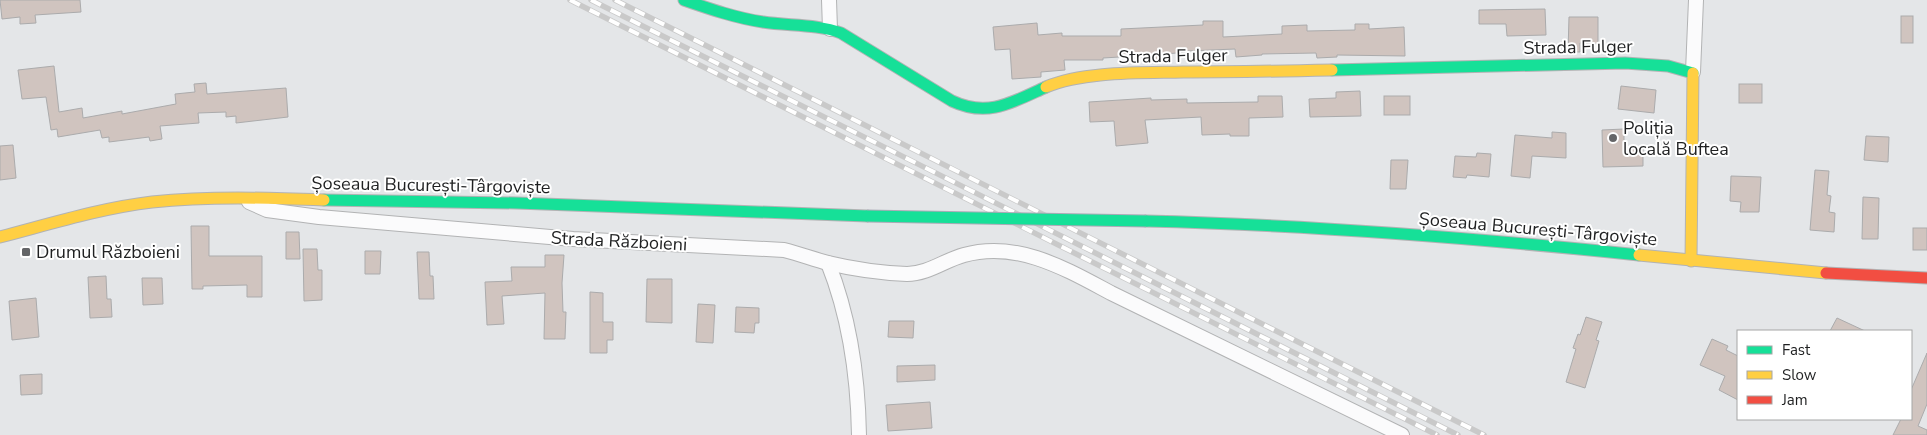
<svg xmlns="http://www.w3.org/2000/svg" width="1927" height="435" font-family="'Nunito Sans',sans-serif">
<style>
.building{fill:#d0c4bf;stroke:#ababac}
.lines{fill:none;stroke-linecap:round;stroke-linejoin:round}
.street-casing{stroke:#b2b3b4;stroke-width:16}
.fast-casing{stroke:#b2b3b4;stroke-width:13}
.slow-casing{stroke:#b2b3b4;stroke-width:13}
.jam-casing{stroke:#b2b3b4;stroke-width:13}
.street{stroke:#fbfbfc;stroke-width:14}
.fast{stroke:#16e098;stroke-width:11}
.slow{stroke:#ffcf43;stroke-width:11}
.jam{stroke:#f24e42;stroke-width:11}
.rail-casing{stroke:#c9c9c9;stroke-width:5.5}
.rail{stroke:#fff;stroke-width:4;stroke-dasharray:11;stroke-linecap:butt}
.fast-bridge-casing{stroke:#acaab7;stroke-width:13;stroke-linecap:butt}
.fast-bridge{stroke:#16e098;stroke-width:11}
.poi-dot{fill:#646567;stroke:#fff;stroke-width:2}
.labels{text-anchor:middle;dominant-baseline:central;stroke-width:4;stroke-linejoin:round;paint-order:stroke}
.street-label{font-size:18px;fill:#1f2021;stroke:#fff}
.poi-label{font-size:18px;fill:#1f2021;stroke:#fff;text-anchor:start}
</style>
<rect width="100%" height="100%" fill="#e4e6e8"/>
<g class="building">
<polygon points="0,0 80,0 81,12 35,15 36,23 20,24 20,17 2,19"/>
<polygon points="1545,9 1546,35 1507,36 1506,24 1479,24 1479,10"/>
<rect x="1901" y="16" width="12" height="27"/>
<polygon points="1569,17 1598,17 1598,44 1580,43 1580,52 1568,52"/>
<polygon points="1203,21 1223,21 1223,37 1282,34 1282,26 1307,25 1307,31 1355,30 1355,24 1369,24 1369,29 1404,27 1405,56 1337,55 1337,57 1317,58 1316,53 1262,54 1262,55 1236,57 1235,49 1188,51 1188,52 1165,54 1166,61 1153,61 1152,55 1103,58 1103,60 1064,60 1065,70 1041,72 1041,77 1012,79 1010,49 995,50 993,27 1037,23 1038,35 1062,33 1062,36 1121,36 1121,29 1203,25"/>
<polygon points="54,66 59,112 82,108 83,118 122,111 122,114 176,104 175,94 195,92 194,84 206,83 207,94 286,88 288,117 236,123 236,116 226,117 226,112 198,113 199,123 160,126 162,139 150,141 149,137 109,142 109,137 102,138 100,130 58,137 57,129 51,130 46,97 22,99 18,70"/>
<rect x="1739" y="84" width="23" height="19"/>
<polygon points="1621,86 1656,90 1654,113 1618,109"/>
<polygon points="1360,91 1361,116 1310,117 1309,99 1336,98 1336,92"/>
<polygon points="1258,96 1282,96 1283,117 1249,118 1249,136 1230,136 1230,134 1202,135 1201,117 1145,120 1148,143 1116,146 1114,121 1090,122 1089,102 1151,98 1151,100 1187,99 1187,103 1258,102"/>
<rect x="1384" y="96" width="26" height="19"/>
<polygon points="1624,129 1624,148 1643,147 1643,166 1603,167 1602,130"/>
<polygon points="1552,132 1566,133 1566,158 1532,156 1530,178 1511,176 1515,135 1552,138"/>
<polygon points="1866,136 1889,137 1888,162 1864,160"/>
<polygon points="13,145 16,178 0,180 0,146"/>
<polygon points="1477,153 1491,154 1489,177 1467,175 1466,178 1453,177 1455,156 1476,157"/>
<polygon points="1391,160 1408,160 1406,189 1390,189"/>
<polygon points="1815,170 1829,171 1827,195 1831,196 1829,212 1835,213 1834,232 1810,230"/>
<polygon points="1731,176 1761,177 1759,212 1740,212 1741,202 1730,201"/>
<polygon points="1863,197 1879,198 1878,239 1862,239"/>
<polygon points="191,226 209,226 209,256 262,256 262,297 247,297 247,285 203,286 203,289 192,289"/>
<rect x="1913" y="228" width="14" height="22"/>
<polygon points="286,232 299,232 300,259 286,259"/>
<polygon points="303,249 317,249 318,270 322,270 322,300 304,301"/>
<polygon points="365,251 381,251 380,274 365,274"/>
<polygon points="417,252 429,252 430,276 433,276 434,299 419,299"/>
<polygon points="545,255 564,255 562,283 563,312 566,312 565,339 544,339 545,293 502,296 504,324 487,325 485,282 512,281 511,267 545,267"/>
<polygon points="106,276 107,299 111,299 112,317 90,318 88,277"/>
<polygon points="142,278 162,278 163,304 143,305"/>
<polygon points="647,279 672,279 672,323 646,322"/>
<polygon points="590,292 603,293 603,322 613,322 613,340 607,340 607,353 590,353"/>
<polygon points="36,298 39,337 12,340 9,301"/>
<polygon points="698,304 715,305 713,343 696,342"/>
<polygon points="736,307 759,308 759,323 755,323 754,333 735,332"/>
<polygon points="1586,317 1602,322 1596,340 1599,341 1585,388 1566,382 1576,349 1573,348 1578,334 1580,335"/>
<polygon points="1837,318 1865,331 1830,331"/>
<polygon points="889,321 914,321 913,338 888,337"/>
<polygon points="1712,339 1728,346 1726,350 1738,356 1738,400 1719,390 1725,376 1700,365"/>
<polygon points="1927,353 1927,404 1918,426 1927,430 1927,435 1893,435 1901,419 1911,419 1911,390"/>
<polygon points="935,365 935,380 897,382 897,366"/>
<polygon points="42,374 42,394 21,395 20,375"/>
<polygon points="930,402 932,428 888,431 886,405"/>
</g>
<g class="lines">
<g class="street-casing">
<g id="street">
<polyline points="829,0 830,29"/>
<polyline points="1693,72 1696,0"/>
<path d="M249 202 267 210 319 217 573 239 784 250C800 254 813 259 828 263 853 269 882 273 907 274 928 274 945 260 964 255 1017 240 1066 269 1111 293L1402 435"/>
<path d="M828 263C850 318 858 376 859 435"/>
</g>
</g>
<g class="fast-casing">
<g id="fast">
<path d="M684 0C710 9 736 18 763 22 789 26 817 24 841 33L952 101C988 118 1013 102 1046 87"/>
<polyline points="1332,70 1625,63 1668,66 1693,73"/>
<polyline points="324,200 517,203 867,216"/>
<path d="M1146 221C1311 225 1475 238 1639 255"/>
</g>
</g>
<g class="slow-casing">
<g id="slow">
<path d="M1046 87C1084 71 1142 73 1183 72 1233 72 1283 71 1332 70"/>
<path d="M0 237C50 224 101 208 152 202 209 196 267 198 324 200"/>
<polyline points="1639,255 1826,273"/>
<polyline points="1691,261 1693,73"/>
</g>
</g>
<g class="jam-casing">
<polyline id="jam" points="1826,273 1927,278"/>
</g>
<use href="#street" class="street"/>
<use href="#fast" class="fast"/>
<use href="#slow" class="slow"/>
<use href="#jam" class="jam"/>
<g class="rail-casing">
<g id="rail">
<polyline points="570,0 1437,435"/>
<polyline points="591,0 1458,435"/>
<polyline points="615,0 1484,435"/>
</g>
</g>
<use href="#rail" class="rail"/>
<g class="fast-bridge-casing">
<polyline id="fast-bridge" points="867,216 1146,221"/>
</g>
<use href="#fast-bridge" class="fast-bridge"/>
</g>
<g class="poi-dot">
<circle cx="1613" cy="138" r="5"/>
<rect x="21" y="247" width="10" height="10" rx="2.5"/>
</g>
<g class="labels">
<g class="street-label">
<text transform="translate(1578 47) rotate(-1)">Strada Fulger</text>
<text transform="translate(1173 56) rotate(-1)">Strada Fulger</text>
<text transform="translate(431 185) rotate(1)">Șoseaua București-Târgoviște</text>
<text transform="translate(1538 229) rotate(5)">Șoseaua București-Târgoviște</text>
<text transform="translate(619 241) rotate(3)">Strada Războieni</text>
</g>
<g class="poi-label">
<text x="1623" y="128">Poliția<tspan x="1623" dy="21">locală Buftea</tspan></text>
<text x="36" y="252">Drumul Războieni</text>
</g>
</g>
<rect x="1737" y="330" width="175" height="90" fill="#ffffff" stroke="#a5a6a6"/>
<rect x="1747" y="346" width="25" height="8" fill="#16e098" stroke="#a5a6a6"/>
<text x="1782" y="355" font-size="15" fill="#1f2021">Fast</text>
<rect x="1747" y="371" width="25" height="8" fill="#ffcf43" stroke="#a5a6a6"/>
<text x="1782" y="380" font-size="15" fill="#1f2021">Slow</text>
<rect x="1747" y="396" width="25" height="8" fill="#f24e42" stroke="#a5a6a6"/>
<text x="1782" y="405" font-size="15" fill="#1f2021">Jam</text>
</svg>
